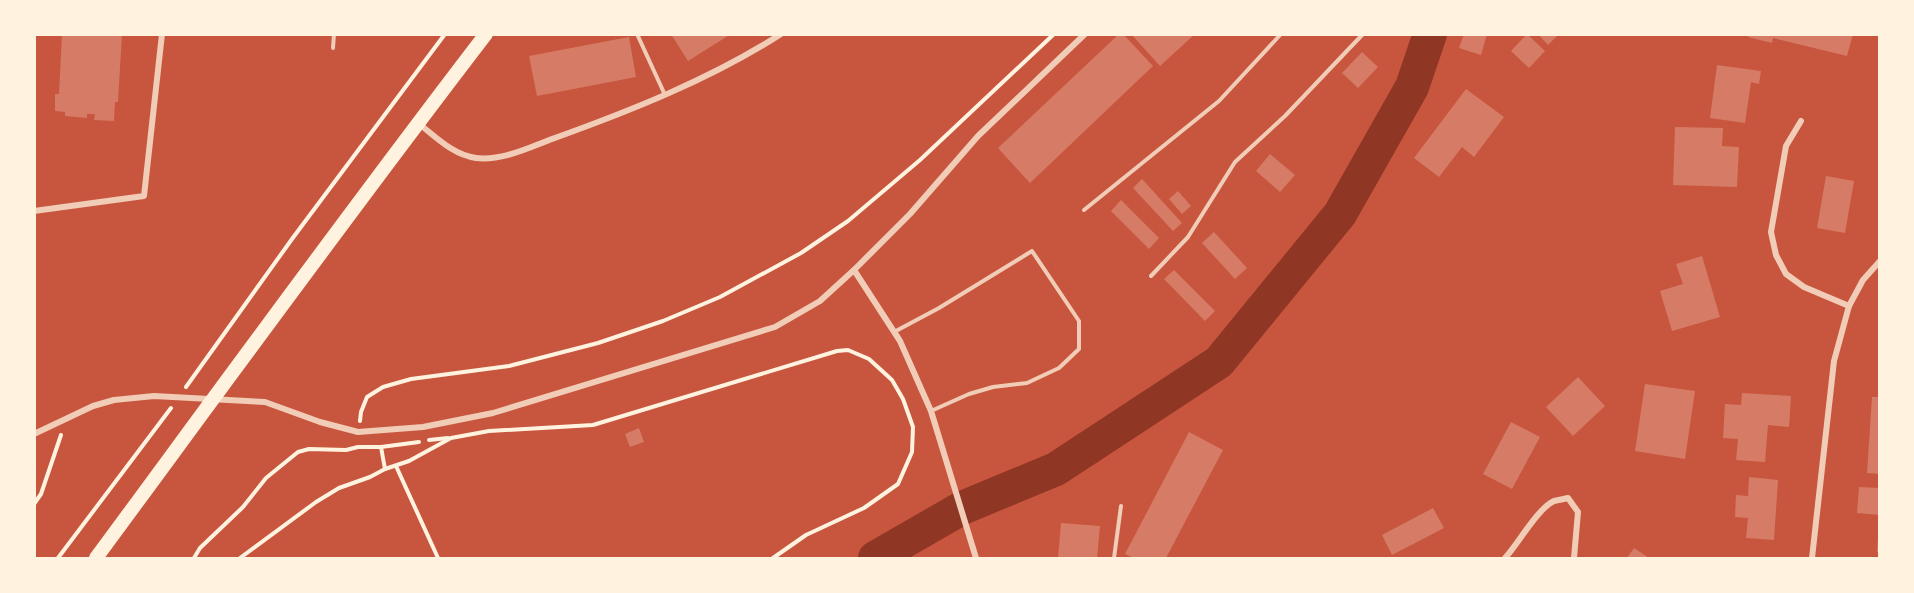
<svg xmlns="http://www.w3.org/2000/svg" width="1914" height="593" font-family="Manrope,sans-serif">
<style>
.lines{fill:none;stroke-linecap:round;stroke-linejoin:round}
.river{stroke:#8f3625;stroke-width:34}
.building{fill:#d67c66}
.path{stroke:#fff3e0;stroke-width:4}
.service{stroke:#f1ccb7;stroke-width:4}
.minor{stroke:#f1ccb7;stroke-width:6}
.primary{stroke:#fff3e0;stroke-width:14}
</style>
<rect width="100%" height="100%" fill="#c8553d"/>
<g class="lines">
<polyline class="river" points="875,558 962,508 1056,469 1219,362 1340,214 1412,87 1430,34"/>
</g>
<g class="building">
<polygon points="62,34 122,34 118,102 115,102 114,121 94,120 95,114 87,114 87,118 65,116 65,112 55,111 55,94 59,94"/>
<polygon points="671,34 731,34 688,61"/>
<polygon points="1119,34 1123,34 1153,66 1030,183 998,148"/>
<polygon points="1131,34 1195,34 1160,66"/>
<polygon points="1464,34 1487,34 1481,55 1459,48"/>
<polygon points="1527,34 1545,51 1529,68 1511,51"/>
<polygon points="1538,34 1559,34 1548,45"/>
<polygon points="1749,34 1853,34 1847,56 1773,38 1772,43 1748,37"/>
<polygon points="629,37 636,77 537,96 529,56"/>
<polygon points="1362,52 1378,67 1358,88 1342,73"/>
<polygon points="1717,65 1761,71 1759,84 1751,82 1745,123 1710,118"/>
<polygon points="1466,89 1504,117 1474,157 1462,147 1439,177 1414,158"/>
<polygon points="1675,127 1723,128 1722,146 1739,147 1737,187 1673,185"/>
<polygon points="1270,154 1295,175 1280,192 1256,171"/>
<polygon points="1826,176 1854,181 1845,233 1817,228"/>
<polygon points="1142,179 1182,223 1173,231 1133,188"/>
<polygon points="1178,191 1191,206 1182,214 1169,199"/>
<polygon points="1121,200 1159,238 1149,249 1111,211"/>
<polygon points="1214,232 1247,268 1235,279 1202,243"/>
<polygon points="1702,256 1720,317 1672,331 1660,291 1683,284 1676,264"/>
<polygon points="1174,270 1215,311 1205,321 1164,279"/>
<polygon points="1578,377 1605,406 1573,436 1546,407"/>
<polygon points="1645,384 1695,391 1685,459 1635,451"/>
<polygon points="1742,393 1791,396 1789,427 1768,425 1765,462 1736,460 1738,439 1723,438 1725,404 1741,405"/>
<polygon points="1872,397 1880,397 1880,474 1867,473"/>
<polygon points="1511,422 1540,437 1512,489 1483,474"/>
<polygon points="639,428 644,442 630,447 625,434"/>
<polygon points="1189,432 1223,450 1166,558 1134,558 1125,554"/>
<polygon points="1749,477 1778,480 1774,540 1746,538 1748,518 1735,517 1736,495 1748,496"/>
<polygon points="1859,487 1880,488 1880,515 1857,513"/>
<polygon points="1433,508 1444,528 1392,555 1382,535"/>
<polygon points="1061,523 1100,526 1097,558 1058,558"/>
<polygon points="1878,537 1880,537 1880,552 1877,552"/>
<polygon points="1634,548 1649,558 1627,558"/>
</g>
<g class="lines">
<g class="path">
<polyline points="186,387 292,239 445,34"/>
<polyline points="360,421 361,412 367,397 383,387 411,379 509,366 598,343 663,321 720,297 801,253 848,221 920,160 1054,34"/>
<polyline points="429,440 448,438"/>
<polyline points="381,447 419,442"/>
<polyline points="396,466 438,558"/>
<polyline points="34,504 41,494 61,435"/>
<polyline points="58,558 171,408"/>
<polyline points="194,558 200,548 243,507 266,478 298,452 309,449 346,450 358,447 381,447 385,469"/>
<polyline points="240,558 316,502 339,488 370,477 385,469 409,461 451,438 489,431 593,425 837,351 848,350 869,359 892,380 903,399 913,427 912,452 898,484 864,508 806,535 773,558"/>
</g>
<g class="service">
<polyline points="637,34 665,95"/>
<polyline points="333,48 334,34"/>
<polyline points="1084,210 1219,101 1281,34"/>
<polyline points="1151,276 1188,237 1235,162 1285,116 1363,34"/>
<polyline points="894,332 939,308 1032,251 1079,321 1079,349 1059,368 1027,383 993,387 969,394 931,411"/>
<polyline points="1114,558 1121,506"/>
</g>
<g class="minor">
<polyline points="1801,121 1786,146 1771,232 1776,255 1786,274 1804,287 1849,306"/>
<path d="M418 123C436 137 453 155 476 158 502 161 528 148 552 139 630 111 711 79 781 34"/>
<polyline points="34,211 144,196 162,34"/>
<polyline points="854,270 900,341 931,411 976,558"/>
<polyline points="34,434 93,406 114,400 154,396 265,402 320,422 358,432 423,427 493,413 775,327 820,301 854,270 910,214 978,136 1085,34"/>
<path d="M1505 558C1518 544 1538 508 1554 501 1559 500 1564 499 1568 498L1578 512 1574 558"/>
<polyline points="1812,558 1834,361 1849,306 1863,280 1880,261"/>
</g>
<path class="primary" d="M96 558C225 383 353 207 486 34"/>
</g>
<rect width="1914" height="593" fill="none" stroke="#fff3e0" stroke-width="72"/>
</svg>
